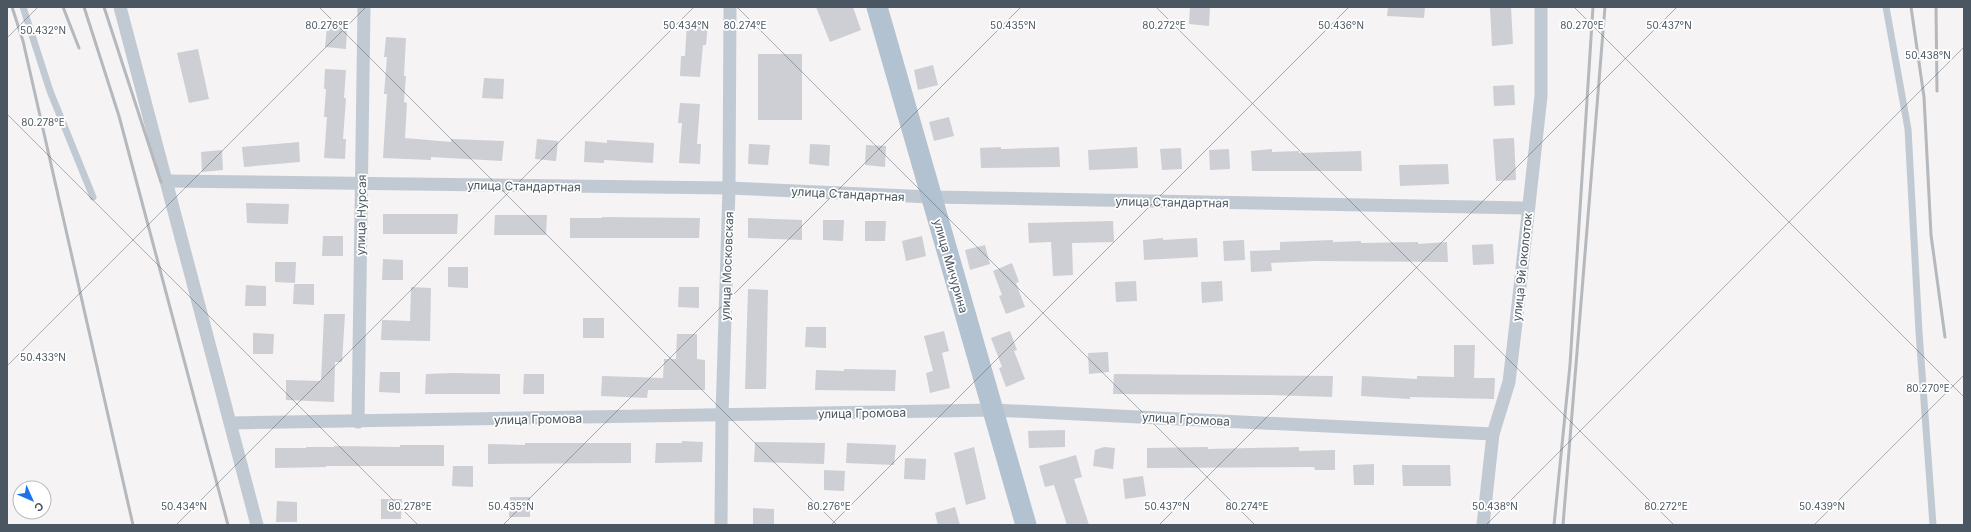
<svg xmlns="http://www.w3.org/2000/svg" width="1971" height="532" font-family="Inter,sans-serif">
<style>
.building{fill:#cdcfd5}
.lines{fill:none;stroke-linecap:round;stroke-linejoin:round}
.service{stroke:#c1cad2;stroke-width:7}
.minor{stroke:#c1cad2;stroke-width:13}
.primary{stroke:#b3c2d1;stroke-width:21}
.rail{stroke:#b5b8bd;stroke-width:3}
.ticks{fill:none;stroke:#4a5661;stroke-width:1;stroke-opacity:0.45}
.labels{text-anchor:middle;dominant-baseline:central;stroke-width:3.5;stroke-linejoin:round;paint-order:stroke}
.street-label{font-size:12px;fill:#4a5661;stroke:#fff}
.ticks-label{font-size:10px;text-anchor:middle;fill:#4a5661;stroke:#fff;stroke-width:3.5;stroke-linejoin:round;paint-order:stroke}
</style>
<rect width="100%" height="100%" fill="#f5f3f3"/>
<g class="building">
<polygon points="816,7 853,7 861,30 830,42"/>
<polygon points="1190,7 1210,7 1209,26 1189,24"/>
<polygon points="1388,7 1425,7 1424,18 1387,16"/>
<polygon points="1490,7 1511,7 1513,44 1492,46"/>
<polygon points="687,23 708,25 706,45 703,45 700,77 680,76 681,56 685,56"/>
<polygon points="327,27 347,29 346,49 325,47"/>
<polygon points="386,37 406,38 404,76 406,76 404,102 407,103 405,138 451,142 451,139 504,141 502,161 431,157 431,160 383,158 387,94 384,94 387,57 384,57"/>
<polygon points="198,49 209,99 189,103 177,53"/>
<rect x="758" y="54" width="44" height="66"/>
<polygon points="933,65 938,85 918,90 914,70"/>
<polygon points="325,69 346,70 344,98 346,98 343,139 346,139 345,159 324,158 327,117 324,117 326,89 324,89"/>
<polygon points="484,78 504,79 503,99 482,98"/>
<polygon points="1514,85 1515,105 1494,106 1493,86"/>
<polygon points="680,103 700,104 697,144 701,144 700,164 679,163 682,123 678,123"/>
<polygon points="949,117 954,136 934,141 929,122"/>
<polygon points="1514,138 1516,180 1496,181 1493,139"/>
<polygon points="537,139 558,141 556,161 535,159"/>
<polygon points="607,140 654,143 653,163 604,160 604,163 584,162 585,141 607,143"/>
<polygon points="299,142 300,162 244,167 242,147"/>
<polygon points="749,144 770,145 768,165 748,164"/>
<polygon points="810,144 830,145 829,166 809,164"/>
<polygon points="866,145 886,146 885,167 865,165"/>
<polygon points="1001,147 1001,149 1059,147 1060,167 981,168 980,148"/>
<polygon points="1137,147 1138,168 1089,170 1088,150"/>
<polygon points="1181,148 1182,169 1162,170 1160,149"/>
<polygon points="1229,149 1230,169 1210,170 1209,150"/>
<polygon points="1272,149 1272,152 1299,151 1299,153 1361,151 1362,171 1252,171 1251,151"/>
<polygon points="222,150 223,170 202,172 201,152"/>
<polygon points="1448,164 1449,184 1400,186 1399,165"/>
<polygon points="246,203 289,204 288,224 247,223"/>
<polygon points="383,214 458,214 457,234 383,234"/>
<polygon points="495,215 547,215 546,235 494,235"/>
<polygon points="602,217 700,218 699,238 570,238 570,218 602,218"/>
<polygon points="748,218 802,220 802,240 748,238"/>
<polygon points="823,220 844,220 843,241 823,240"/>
<polygon points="865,221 886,221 885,241 865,241"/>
<polygon points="1113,221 1114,242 1072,243 1073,275 1053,276 1051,242 1029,243 1028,223"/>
<polygon points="323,236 343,236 343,256 322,256"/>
<polygon points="922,236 926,256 906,261 902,241"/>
<polygon points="1163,238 1163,240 1197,238 1198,257 1144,260 1143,240"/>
<polygon points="1244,240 1245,260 1224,261 1223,241"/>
<polygon points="1333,240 1333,242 1361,241 1361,243 1418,242 1418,244 1447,242 1448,262 1314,261 1271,263 1272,271 1251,272 1250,251 1280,250 1280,242"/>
<polygon points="1493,244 1494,264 1473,265 1472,245"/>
<polygon points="985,245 990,264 970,270 965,250"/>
<polygon points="383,259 403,260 403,280 382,280"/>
<polygon points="275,262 296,262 295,283 275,282"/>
<polygon points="1012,263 1019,282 1016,283 1025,307 1006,314 999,296 1002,295 993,271"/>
<polygon points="448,267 468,267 468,288 448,287"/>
<polygon points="1136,281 1137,301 1116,302 1115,282"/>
<polygon points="1222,281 1223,301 1202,303 1201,282"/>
<polygon points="294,284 314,284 314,305 293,304"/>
<polygon points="246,285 266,286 266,306 245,306"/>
<polygon points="411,287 431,288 430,341 381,340 382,320 410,321"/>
<polygon points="679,287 699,287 699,308 678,307"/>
<polygon points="748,289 768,290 766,389 745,389"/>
<polygon points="324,314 345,314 342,362 335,362 334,402 286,400 286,380 321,381"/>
<rect x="583" y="318" width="21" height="20"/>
<polygon points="806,327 826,327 826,348 805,347"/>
<polygon points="944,331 949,351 942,353 950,388 930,393 926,373 933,371 924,336"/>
<polygon points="1010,331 1017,350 1014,351 1025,379 1006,387 999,368 1002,367 991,338"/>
<polygon points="253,333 274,334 273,354 253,354"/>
<polygon points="677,334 697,334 697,359 705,360 705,390 648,390 647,398 601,396 602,376 663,378 664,359 676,359"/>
<polygon points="1454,345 1475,345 1474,378 1495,378 1494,399 1410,397 1410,399 1361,396 1362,376 1417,379 1417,376 1454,377"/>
<polygon points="1108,352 1109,372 1089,374 1088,353"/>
<polygon points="844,369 896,370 895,391 815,390 816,370 844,371"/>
<polygon points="380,372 400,372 400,393 379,392"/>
<polygon points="453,373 500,374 500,394 425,394 426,374"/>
<polygon points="524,374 544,374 544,394 523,394"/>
<polygon points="1114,374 1333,376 1332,397 1269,395 1113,394"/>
<polygon points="1065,430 1065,447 1029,448 1028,431"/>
<polygon points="682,441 703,442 702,462 655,463 656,443 682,443"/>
<polygon points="755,442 825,443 824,464 754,462"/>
<polygon points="525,443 631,443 631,463 488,464 488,444 525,445"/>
<polygon points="847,443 896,445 894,465 846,463"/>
<polygon points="400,445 444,445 444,466 326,466 326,467 275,468 275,448 306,448 306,447 334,447 334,446 400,447"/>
<polygon points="974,447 986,499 966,505 954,453"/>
<polygon points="1104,447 1115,448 1113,469 1093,466 1095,450"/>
<polygon points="1208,447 1208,449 1299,447 1299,451 1335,450 1335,470 1315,470 1314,467 1147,468 1147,448"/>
<polygon points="1076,455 1082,477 1074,479 1089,525 1067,525 1054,485 1045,487 1039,466"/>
<polygon points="905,458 926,459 925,480 904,479"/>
<polygon points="1374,464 1374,485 1354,485 1353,465"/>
<polygon points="1402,465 1450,465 1451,486 1403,486"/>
<polygon points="453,466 473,466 473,487 452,486"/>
<polygon points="824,470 845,471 844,491 824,490"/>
<polygon points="1143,476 1146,496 1125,499 1123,479"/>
<polygon points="510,497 530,497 530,517 509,517"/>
<polygon points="381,499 402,499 401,519 381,519"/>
<polygon points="277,501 297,502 297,522 276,522"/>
<polygon points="955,507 960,525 938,525 935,513"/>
<polygon points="753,508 774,509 774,525 753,525"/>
</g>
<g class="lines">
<g class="service">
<polyline points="23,7 50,91 93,197"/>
<polyline points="1886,7 1908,129 1919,332 1933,525"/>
</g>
<g class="minor">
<polyline points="120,7 257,525"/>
<polyline points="167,181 729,188 931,197 1528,208"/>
<polyline points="358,422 364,7"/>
<polyline points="231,423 993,410 1493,434"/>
<polyline points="721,525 722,415 729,188 730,7"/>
<polyline points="1483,525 1493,434 1509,382 1516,323 1541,96 1541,7"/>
</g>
<polyline class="primary" points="877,7 1026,525"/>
<g class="rail">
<polyline points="12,7 23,41 133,525"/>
<polyline points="63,7 79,48"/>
<polyline points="84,7 119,116 228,525"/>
<polyline points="104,7 161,182"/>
<polyline points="1911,7 1924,97 1931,235 1945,337"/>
<polyline points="1936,7 1937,91"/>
<polyline points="1554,525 1570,365 1593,7"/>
<polyline points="1563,525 1605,7"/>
</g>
</g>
<path class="ticks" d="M319 7 837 525M737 7 1255 525M1156 7 1674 525M1574 7 1964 397M7 38 38 7M7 114 418 525M7 366 366 7M176 525 694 7M503 525 1021 7M831 525 1349 7M1159 525 1677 7M1486 525 1964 47M1814 525 1964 375"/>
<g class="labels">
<g class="street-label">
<text transform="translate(524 186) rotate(1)">улица Стандартная</text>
<text transform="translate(848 194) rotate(3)">улица Стандартная</text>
<text transform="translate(1172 202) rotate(1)">улица Стандартная</text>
<text transform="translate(361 215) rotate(-89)">улица Нурсая</text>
<text transform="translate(727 266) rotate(-88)">улица Московская</text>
<text transform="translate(951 266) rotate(74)">улица Мичурина</text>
<text transform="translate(1522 267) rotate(-84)">улица 9й околоток</text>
<text transform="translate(862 413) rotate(-1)">улица Громова</text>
<text transform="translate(538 419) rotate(-1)">улица Громова</text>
<text transform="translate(1186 419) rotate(3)">улица Громова</text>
</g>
</g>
<g class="ticks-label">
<text x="327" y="29">80.276°E</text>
<text x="686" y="29">50.434°N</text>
<text x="745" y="29">80.274°E</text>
<text x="1013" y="29">50.435°N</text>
<text x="1164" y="29">80.272°E</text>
<text x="1341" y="29">50.436°N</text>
<text x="1582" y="29">80.270°E</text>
<text x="1669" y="29">50.437°N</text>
<text x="43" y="34">50.432°N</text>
<text x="1928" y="59">50.438°N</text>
<text x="43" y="126">80.278°E</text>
<text x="43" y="361">50.433°N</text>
<text x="1928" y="392">80.270°E</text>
<text x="184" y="510">50.434°N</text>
<text x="511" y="510">50.435°N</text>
<text x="1167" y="510">50.437°N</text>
<text x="1666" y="510">80.272°E</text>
<text x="1822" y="510">50.439°N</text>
<text x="410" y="510">80.278°E</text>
<text x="829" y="510">80.276°E</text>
<text x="1247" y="510">80.274°E</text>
<text x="1495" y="510">50.438°N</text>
</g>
<rect width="1971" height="532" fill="none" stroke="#4a5661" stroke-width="16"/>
<g transform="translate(32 500) rotate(135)"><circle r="19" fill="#ffffff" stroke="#b7bbc0"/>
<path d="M0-3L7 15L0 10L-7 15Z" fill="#1a73e8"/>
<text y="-6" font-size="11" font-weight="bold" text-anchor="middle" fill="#4a5661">С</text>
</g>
</svg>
